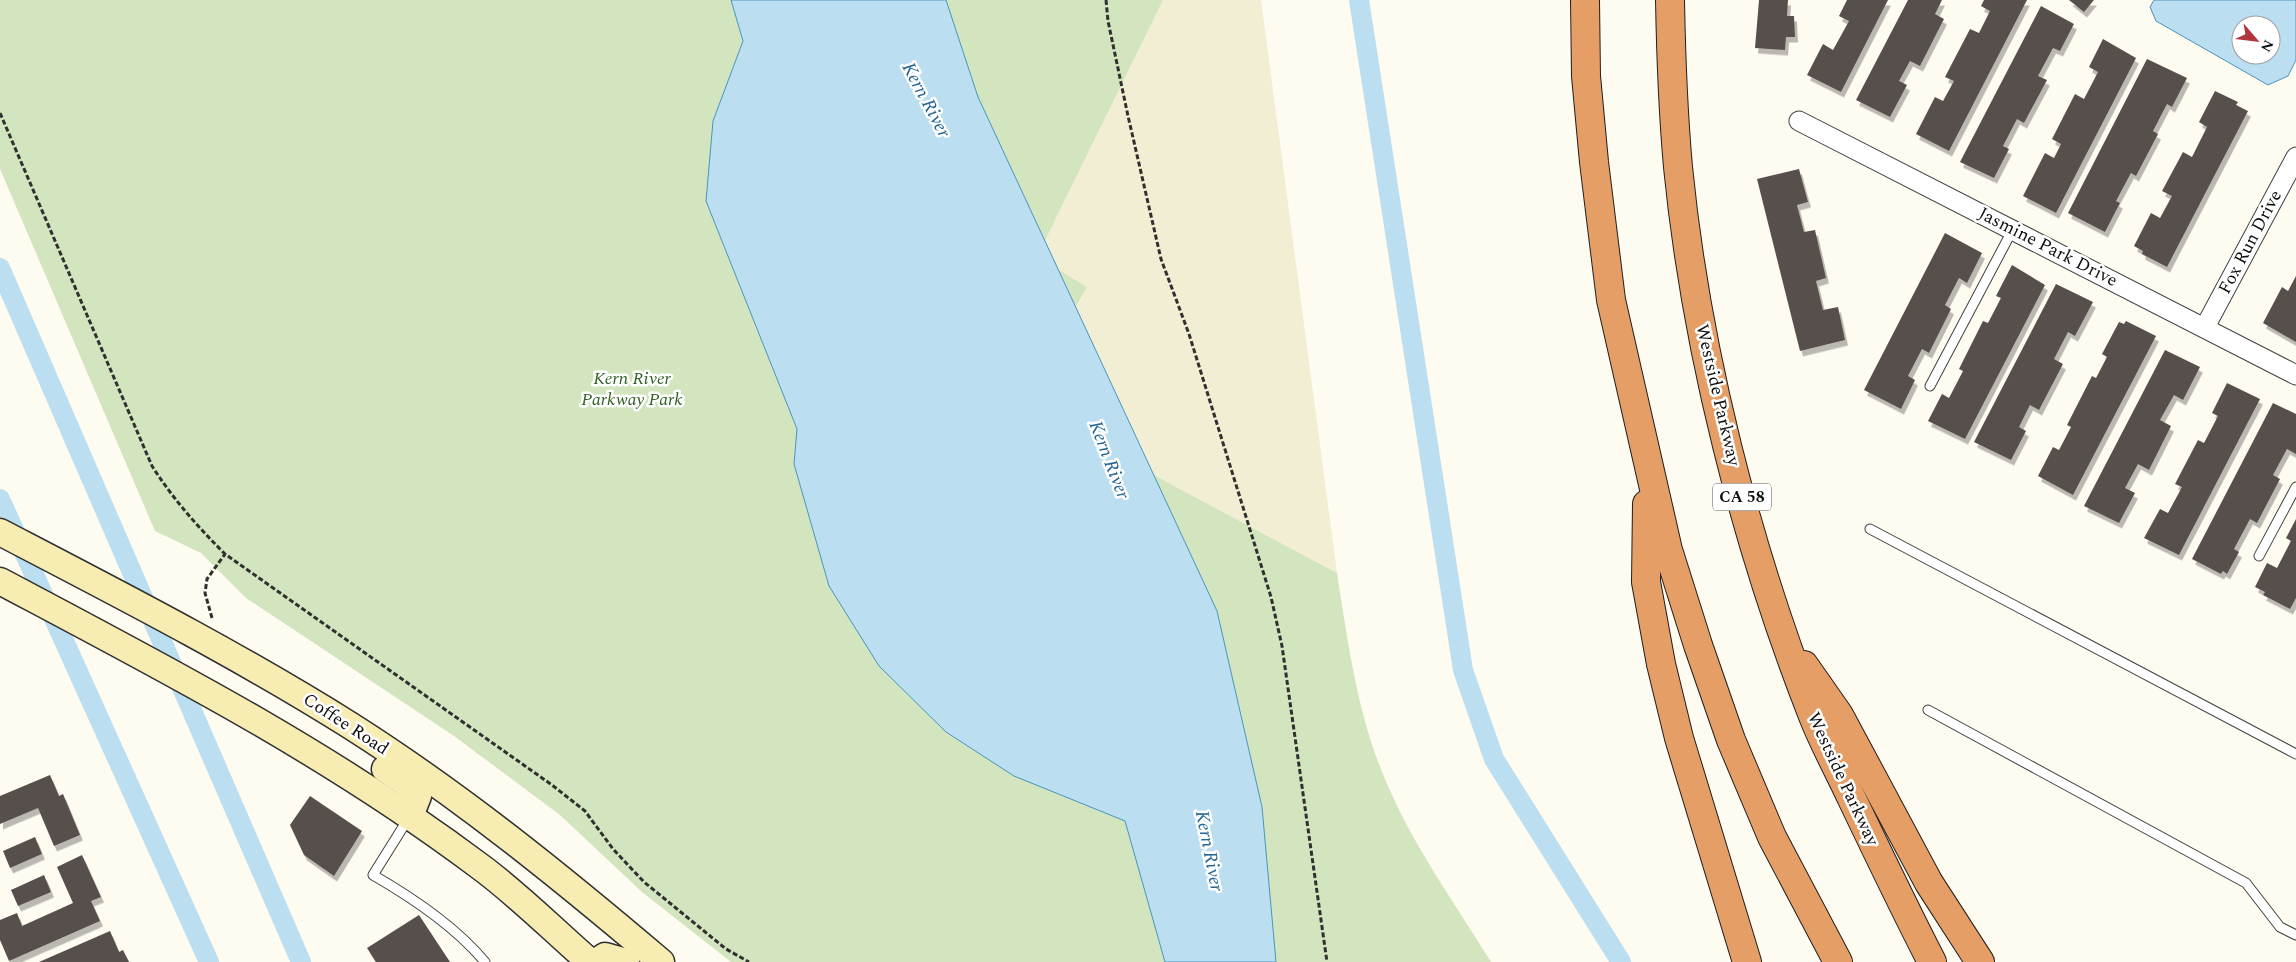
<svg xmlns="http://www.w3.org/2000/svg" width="2296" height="962" font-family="Spectral,serif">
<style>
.farmland{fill:#f2eed3}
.green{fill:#d3e5be}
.water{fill:#bbdef0;stroke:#4994c0;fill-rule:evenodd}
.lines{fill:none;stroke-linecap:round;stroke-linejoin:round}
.canal{stroke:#bbdef0;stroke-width:20}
.building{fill:#56504c;filter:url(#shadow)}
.service-casing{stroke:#414141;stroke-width:11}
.minor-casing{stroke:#414141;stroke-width:21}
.secondary-casing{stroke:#303030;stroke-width:29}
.motorway-casing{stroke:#1f1f1f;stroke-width:30}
.path{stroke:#303030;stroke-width:3;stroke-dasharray:5 2.5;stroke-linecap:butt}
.service{stroke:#fff;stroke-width:9}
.minor{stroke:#fff;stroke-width:19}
.secondary{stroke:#f7edb3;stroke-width:26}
.motorway{stroke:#e69e67;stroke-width:28}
.labels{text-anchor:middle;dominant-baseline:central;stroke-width:5;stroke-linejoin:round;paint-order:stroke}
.shield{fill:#fff;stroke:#565656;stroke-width:1}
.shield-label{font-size:16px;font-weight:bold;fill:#0e0e0e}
.street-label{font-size:18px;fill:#0e0e0e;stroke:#fff}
.park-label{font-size:18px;font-style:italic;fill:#336025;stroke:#fff}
.water-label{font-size:19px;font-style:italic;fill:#246694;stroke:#fff}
</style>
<defs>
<filter id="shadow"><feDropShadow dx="3" dy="5.5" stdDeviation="0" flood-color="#0004"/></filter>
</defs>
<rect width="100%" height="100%" fill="#fefbf1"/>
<polygon class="farmland" points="1163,0 1261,0 1337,573 1021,404 1037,257"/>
<path class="green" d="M0 0H1163L1037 257 1087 287 1021 404 1337 573C1348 642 1357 713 1385 779 1412 844 1454 902 1491 962H731L642 892 560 815 454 736 246 598 201 553 155 531 0 169Z"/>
<g class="water">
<polygon points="731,0 946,0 978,97 1217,611 1262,807 1276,962 1165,962 1125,821 1014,776 946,732 879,666 829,586 794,464 797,429 706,201 713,121 743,41"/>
<path d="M2154 0H2296V60L2288 76 2268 85 2156 21 2150 7ZM2241 25H2271V55H2241Z"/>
</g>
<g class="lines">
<g class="canal">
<polyline points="1359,0 1463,670 1494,759 1621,962"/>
<polyline points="0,268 301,962"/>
<polyline points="0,499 209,962"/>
</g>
</g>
<g class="building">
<polygon points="1759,0 1788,0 1787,16 1794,16 1795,37 1786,37 1785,50 1755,48"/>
<polygon points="1847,0 1888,0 1841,92 1807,75 1823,44 1833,50 1849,21 1839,16"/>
<polygon points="1908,0 1942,0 1935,14 1944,19 1920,66 1910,61 1899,81 1907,85 1890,117 1856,100"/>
<polygon points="1984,0 2027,0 1949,151 1916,134 1935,97 1943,101 1954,81 1945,77 1970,29 1979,33 1990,11 1981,6"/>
<polygon points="2069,0 2094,0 2084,12"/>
<polygon points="2041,6 2074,24 2060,51 2053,48 2038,76 2047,80 2024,123 2017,119 2003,146 2009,149 1994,178 1960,162"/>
<polygon points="2103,39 2136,58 2056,213 2023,196 2045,153 2054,158 2061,144 2052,139 2075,94 2084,99 2098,72 2089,67"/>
<polygon points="2147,59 2187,78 2172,107 2167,104 2153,131 2158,134 2136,176 2131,173 2116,201 2120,203 2105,232 2068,213"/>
<polygon points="2215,91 2238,102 2236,105 2248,111 2167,267 2142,254 2143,251 2134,246 2151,213 2160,218 2172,196 2162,191 2183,152 2192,157 2207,127 2199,122"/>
<polygon points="1799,169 1808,202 1797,205 1804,232 1815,230 1826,278 1816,281 1823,310 1838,307 1845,340 1800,351 1757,179"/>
<polygon points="1945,233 1982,253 1967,283 1959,278 1945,305 1951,309 1929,353 1922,349 1908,376 1915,380 1901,409 1864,390"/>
<polygon points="2012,265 2045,285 1965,439 1928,421 1942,394 1949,398 1963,371 1959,369 1983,321 1988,323 2001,298 1996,296"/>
<polygon points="2296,276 2296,342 2263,323 2282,287 2288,291"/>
<polygon points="2056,284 2093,302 2075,336 2068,332 2054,359 2063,364 2039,410 2030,405 2019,427 2026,431 2011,460 1974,442"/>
<polygon points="2126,321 2156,336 2073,495 2038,476 2053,447 2059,450 2071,427 2067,425 2092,376 2096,378 2107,357 2102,354 2119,322 2124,324"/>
<polygon points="2165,350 2200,367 2183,400 2174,395 2160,420 2171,426 2149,470 2138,464 2125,488 2135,493 2119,523 2084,506"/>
<polygon points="2227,383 2260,399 2179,555 2144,538 2160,509 2168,513 2182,487 2175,484 2198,440 2204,443 2218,416 2212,413"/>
<polygon points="2273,403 2296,414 2296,454 2287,449 2273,475 2280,479 2257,523 2250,519 2234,549 2239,552 2227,574 2223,571 2221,574 2192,559"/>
<polygon points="2296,519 2296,598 2290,609 2263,595 2265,592 2255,587 2267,563 2277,568 2291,541 2286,538"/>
<polygon points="50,775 59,796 63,794 80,835 54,846 38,808 0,824 0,796"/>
<polygon points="310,796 362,831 334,876 304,855 290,825"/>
<polygon points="35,837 42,854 10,868 3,851"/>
<polygon points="82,855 101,897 91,901 100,921 9,961 0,940 0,920 17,913 22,926 73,903 57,867"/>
<polygon points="44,875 51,892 18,906 11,890"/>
<polygon points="419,915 450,962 376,962 367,948"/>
<polygon points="110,931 119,952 123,950 129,962 39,962"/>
</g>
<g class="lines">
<g class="service-casing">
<g id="service">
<polyline points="1930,386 2013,229"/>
<polyline points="1870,529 2296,754"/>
<polyline points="2259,556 2296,487"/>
<polyline points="1928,710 2246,883 2280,927 2296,935"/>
<path d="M408 819 373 875C413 898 455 926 485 962"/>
</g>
</g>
<g class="minor-casing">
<g id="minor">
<polyline points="1799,121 2296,375"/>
<polyline points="2205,327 2296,157"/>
</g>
</g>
<g class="secondary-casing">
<g id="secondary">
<path d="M0 532C119 594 238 655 351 726 461 796 562 878 661 962"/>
<path d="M0 581C166 669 327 752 478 865 518 894 553 930 590 962"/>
<polyline points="385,769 406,783 418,796 410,816"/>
<polyline points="596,962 605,956 626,962"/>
</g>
</g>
<g class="motorway-casing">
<g id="motorway">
<polyline points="1585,0 1586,76 1594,162 1611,300 1668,550 1698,645 1731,740 1772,837 1838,962"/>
<path d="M1670 0C1671 56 1673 111 1678 167 1696 349 1746 546 1813 716 1824 744 1839 771 1852 799 1878 853 1904 908 1932 962"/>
<polyline points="1647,504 1646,582 1661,664 1679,738 1747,962"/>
<polyline points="1804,665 1839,715 1929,883 1980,962"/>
</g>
</g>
<g class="path">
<polyline points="1106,0 1108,21 1128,116 1161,259 1189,334 1271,597 1282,646 1327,962"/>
<path d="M0 113 152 466C173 499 197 526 225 554L552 785 585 811 613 849 644 882 726 949 749 962"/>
<polyline points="212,618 205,593 207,579 225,554"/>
</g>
<use href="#service" class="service"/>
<use href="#minor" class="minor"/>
<use href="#secondary" class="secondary"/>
<use href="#motorway" class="motorway"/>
</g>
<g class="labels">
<rect class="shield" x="1713" y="483.5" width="58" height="27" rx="4"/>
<g class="shield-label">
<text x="1742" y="497">CA 58</text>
</g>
<g class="street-label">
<text transform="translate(2250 242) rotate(-62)">Fox Run Drive</text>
<text transform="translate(2048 247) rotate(27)">Jasmine Park Drive</text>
<text transform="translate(1718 395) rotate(77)">Westside Parkway</text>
<text transform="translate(346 724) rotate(33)">Coffee Road</text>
<text transform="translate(1843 779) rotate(65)">Westside Parkway</text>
</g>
<g class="park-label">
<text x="632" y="378">Kern River<tspan x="632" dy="21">Parkway Park</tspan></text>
</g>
<g class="water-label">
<text transform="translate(926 100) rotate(62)">Kern River</text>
<text transform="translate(1109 460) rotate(69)">Kern River</text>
<text transform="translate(1209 851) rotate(79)">Kern River</text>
</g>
</g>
<g transform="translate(2256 40) rotate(118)"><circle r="24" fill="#ffffff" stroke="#9f9f9f"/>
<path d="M0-4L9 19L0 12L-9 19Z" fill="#b1343d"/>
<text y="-8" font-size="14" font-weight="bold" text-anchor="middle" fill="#0e0e0e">N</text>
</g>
</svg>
